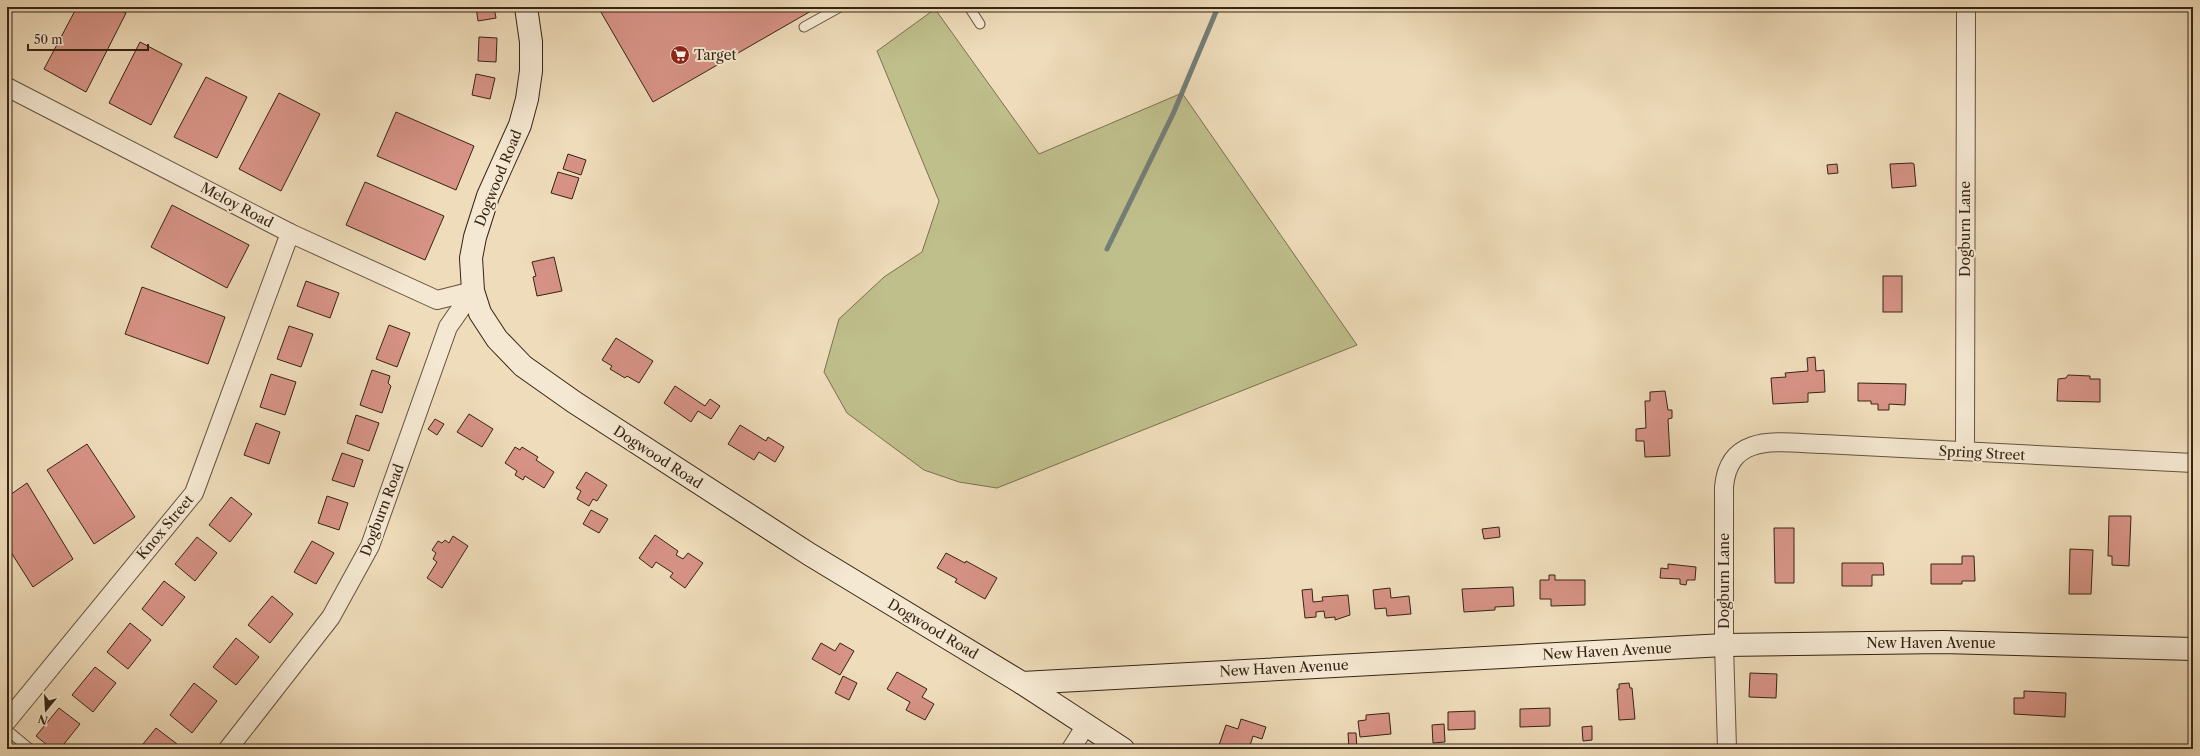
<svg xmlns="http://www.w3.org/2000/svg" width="2200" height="756" font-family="'Libre Caslon Text',serif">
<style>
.green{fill:#bfbf8c;stroke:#7a7250}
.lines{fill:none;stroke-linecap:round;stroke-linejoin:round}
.stream{stroke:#737e76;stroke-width:5}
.building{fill:#d79386;stroke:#362414}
.lane-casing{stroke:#64523e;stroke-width:11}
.street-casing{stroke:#64523e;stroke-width:20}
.secondary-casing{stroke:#362414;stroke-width:24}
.lane{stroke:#f5e8d2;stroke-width:9}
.street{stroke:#f5e8d2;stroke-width:18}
.secondary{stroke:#f5e8d2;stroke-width:22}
.labels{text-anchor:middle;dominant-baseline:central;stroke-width:4;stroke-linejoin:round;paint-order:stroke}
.poi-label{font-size:14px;fill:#362414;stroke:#f5e8d2;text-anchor:start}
.street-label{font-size:14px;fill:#362414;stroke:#f5e8d2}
</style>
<rect width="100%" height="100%" fill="#efdcba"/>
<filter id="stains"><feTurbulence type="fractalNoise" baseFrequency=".005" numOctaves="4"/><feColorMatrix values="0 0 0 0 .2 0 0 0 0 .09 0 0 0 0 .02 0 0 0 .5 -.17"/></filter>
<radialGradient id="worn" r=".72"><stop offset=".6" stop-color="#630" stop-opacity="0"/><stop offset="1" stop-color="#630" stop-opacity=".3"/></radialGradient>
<polygon class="green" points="935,9 1039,154 1182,93 1357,345 997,488 959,482 924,470 847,413 824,372 839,319 884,277 922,252 939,201 877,51"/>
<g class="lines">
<polyline class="stream" points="1107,249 1173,114 1218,7"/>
</g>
<g class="building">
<polygon points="77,7 114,7 126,13 86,92 44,69"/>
<polygon points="476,7 494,7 496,18 478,21"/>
<polygon points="598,7 818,7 653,102"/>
<polygon points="479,37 497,38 496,62 478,61"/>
<polygon points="140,42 182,64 151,125 109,103"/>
<polygon points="476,74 495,78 490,99 472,95"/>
<polygon points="206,77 247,97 217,158 174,137"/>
<polygon points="279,93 320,114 281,191 239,169"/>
<polygon points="396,112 474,146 456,190 377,156"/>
<polygon points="568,154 586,160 581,175 563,169"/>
<polygon points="1912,163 1914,164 1916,186 1892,188 1890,164"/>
<polygon points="1837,164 1838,173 1828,174 1827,165"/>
<polygon points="558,172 579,178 572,199 551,193"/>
<polygon points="365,182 444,216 425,260 346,225"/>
<polygon points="172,205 249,245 227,288 151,247"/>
<polygon points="554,257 562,291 537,296 533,277 536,276 532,262"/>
<rect x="1883" y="276" width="19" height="36"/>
<polygon points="306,281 339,293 330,318 297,306"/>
<polygon points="142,287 225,317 208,364 125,334"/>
<polygon points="389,325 410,333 397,367 376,359"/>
<polygon points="289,326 313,334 301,367 277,359"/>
<polygon points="616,338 653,361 639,383 627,376 625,378 610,369 612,366 602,360"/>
<polygon points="1815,357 1816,371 1824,370 1825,392 1808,393 1808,402 1773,404 1771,378 1786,377 1785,373 1808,371 1807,358"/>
<polygon points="372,370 390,376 388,383 391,386 382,413 360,405"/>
<polygon points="271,374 296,382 285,415 260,407"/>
<polygon points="2068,375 2090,376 2090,379 2100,379 2100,402 2057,401 2058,379 2066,378"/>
<polygon points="1858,383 1906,384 1905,405 1889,404 1889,410 1878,410 1878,404 1871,404 1871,401 1858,401"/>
<polygon points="675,386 705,406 710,399 720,406 711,419 698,411 691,422 664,403"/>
<polygon points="1665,391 1668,410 1672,410 1672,418 1668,419 1670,456 1645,457 1644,441 1636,441 1636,429 1646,428 1645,401 1650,401 1650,392"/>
<polygon points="469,414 493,429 482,447 457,432"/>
<polygon points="356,415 379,423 369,451 347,443"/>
<polygon points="435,419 444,424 437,435 428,429"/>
<polygon points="256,423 280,432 269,464 244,455"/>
<polygon points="740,425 766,441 768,437 784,447 775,462 759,452 754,460 728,444"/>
<polygon points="87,444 135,517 94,544 47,470"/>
<polygon points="515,447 520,450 522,447 538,457 536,460 554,472 544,488 525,476 523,480 515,475 517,471 505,463"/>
<polygon points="342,453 363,460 354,487 332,480"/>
<polygon points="586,472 607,485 597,501 593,499 589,506 577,499 581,491 576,488"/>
<polygon points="27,483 73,559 33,587 7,546 7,497"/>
<polygon points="327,496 348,503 339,530 318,523"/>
<polygon points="231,497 252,514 230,542 209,525"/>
<polygon points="591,510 608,519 599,533 583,524"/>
<polygon points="2109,516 2131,516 2129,566 2112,565 2112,556 2108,556"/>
<polygon points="1499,527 1500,537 1484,539 1482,529"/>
<polygon points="1774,528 1794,528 1794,583 1775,583"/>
<polygon points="655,535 678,551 676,555 683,559 688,553 703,563 685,588 670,577 673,573 656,562 652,568 639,558"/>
<polygon points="453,536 468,546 442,588 427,578 437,562 433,559 436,553 432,550 438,541 442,543 445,540 449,543"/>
<polygon points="197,537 217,553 195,581 175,564"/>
<polygon points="312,541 334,553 316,584 294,572"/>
<polygon points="2070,549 2093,550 2091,594 2069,594"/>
<polygon points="946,553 965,563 966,561 997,578 985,599 955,582 957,579 937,568"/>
<polygon points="1962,556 1974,556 1975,581 1962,581 1962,584 1931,584 1931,564 1962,564"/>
<polygon points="1842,563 1883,563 1884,575 1872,575 1872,586 1842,586"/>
<polygon points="1668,564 1696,567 1695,580 1687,580 1686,585 1680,584 1680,579 1660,578 1661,568 1668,569"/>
<polygon points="1549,575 1555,575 1555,580 1585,580 1585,605 1551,606 1551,599 1540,599 1540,580 1549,580"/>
<polygon points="164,581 185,597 162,626 142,609"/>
<polygon points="1513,587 1514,606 1495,607 1495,610 1464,612 1462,589"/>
<polygon points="1390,588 1391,598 1409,596 1411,614 1387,616 1386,608 1375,609 1373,590"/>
<polygon points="1312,589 1313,602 1323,601 1322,597 1348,595 1350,615 1335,620 1335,617 1325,618 1324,611 1316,612 1316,617 1305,618 1302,590"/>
<polygon points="272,596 293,614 270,643 248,625"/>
<polygon points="130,623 151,640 128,669 107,652"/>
<polygon points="236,638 259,657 236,685 213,667"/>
<polygon points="821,643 835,651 840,643 854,651 840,675 812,659"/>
<polygon points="95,667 116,683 93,712 72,695"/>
<polygon points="897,672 927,689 922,697 934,704 925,720 906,710 910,702 887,689"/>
<polygon points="1750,673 1777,674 1776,698 1749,697"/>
<polygon points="843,676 857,683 849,700 835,693"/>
<polygon points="194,683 217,701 192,733 170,715"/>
<polygon points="1629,683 1630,688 1632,688 1635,719 1619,720 1617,689 1619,689 1619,684"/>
<polygon points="2024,691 2066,693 2065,717 2014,714 2014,698 2024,698"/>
<polygon points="59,708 80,724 60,749 52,749 36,736"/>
<polygon points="1550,708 1550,726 1520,727 1520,709"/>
<polygon points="1475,711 1475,729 1448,730 1448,712"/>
<polygon points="1389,713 1391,734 1360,737 1358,721 1366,720 1366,715"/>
<polygon points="1241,719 1266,727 1262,739 1253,736 1249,749 1218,748 1226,725 1238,729"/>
<polygon points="1444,724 1445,742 1433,743 1432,725"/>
<polygon points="1592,726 1592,740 1583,741 1582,727"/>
<polygon points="156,728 177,744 173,749 139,749"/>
<polygon points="1348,733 1356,733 1357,749 1349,749"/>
<polygon points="1670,746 1670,749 1642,749 1642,747"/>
</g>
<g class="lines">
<g class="lane-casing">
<g id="lane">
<polyline points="969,7 980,24"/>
<polyline points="804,27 840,7"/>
<polyline points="7,730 30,749"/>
</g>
</g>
<g class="street-casing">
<g id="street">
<polyline points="7,87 290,233 437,300 473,291"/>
<polyline points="1965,451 1966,7"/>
<polyline points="7,721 194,493 290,233"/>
<polyline points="228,749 331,617 370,546 448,327 473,291"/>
<polyline points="1071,749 1086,725"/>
<path d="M1727 749 1724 645V487C1729 431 1781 443 1823 444L2193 463"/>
</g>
</g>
<g class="secondary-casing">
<g id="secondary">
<polyline points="526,7 531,42 531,71 527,99 520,125 488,196 475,237 471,258 473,291 480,313 497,339 523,366 574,402 809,554 1022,683 1123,749"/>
<polyline points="1022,683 1724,645 1943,642 2193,649"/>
</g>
</g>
<use href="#lane" class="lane"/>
<use href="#street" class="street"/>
<use href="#secondary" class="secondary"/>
</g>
<defs>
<g id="supermarket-disc" transform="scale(1)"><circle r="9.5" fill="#8f2418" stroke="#f5e8d2"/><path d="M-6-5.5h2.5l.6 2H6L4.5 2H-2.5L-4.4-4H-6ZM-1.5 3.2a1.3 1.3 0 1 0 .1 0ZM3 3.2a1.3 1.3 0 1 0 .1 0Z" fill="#fff"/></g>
</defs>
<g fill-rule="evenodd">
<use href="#supermarket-disc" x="680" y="55"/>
</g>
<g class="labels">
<g class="poi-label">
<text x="694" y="55">Target</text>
</g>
<g class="street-label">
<text transform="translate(498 178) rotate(-68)">Dogwood Road</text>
<text transform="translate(237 205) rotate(28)">Meloy Road</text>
<text transform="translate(1965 229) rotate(-90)">Dogburn Lane</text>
<text transform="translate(1982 453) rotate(3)">Spring Street</text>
<text transform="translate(658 457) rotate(33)">Dogwood Road</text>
<text transform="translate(382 510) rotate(-69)">Dogburn Road</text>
<text transform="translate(165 527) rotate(-50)">Knox Street</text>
<text transform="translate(1724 581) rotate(-90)">Dogburn Lane</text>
<text transform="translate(933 629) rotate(31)">Dogwood Road</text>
<text x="1931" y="643">New Haven Avenue</text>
<text transform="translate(1607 651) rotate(-3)">New Haven Avenue</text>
<text transform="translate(1284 668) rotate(-3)">New Haven Avenue</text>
</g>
</g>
<rect width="2200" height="756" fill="none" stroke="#efdcba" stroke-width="24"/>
<rect x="8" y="8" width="2184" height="740" fill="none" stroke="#362414" stroke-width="2"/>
<rect x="12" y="12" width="2176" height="732" fill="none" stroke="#362414"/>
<g transform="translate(46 710) rotate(198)" stroke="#f5e8d2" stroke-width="3" paint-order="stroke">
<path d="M0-3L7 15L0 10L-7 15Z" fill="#362414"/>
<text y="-6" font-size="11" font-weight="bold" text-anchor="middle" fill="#362414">N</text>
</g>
<path d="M28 44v6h120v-6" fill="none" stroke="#362414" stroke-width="2"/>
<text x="34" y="44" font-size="12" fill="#362414" stroke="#f5e8d2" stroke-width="3" paint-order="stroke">50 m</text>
<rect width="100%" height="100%" filter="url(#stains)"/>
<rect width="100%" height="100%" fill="url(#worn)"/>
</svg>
